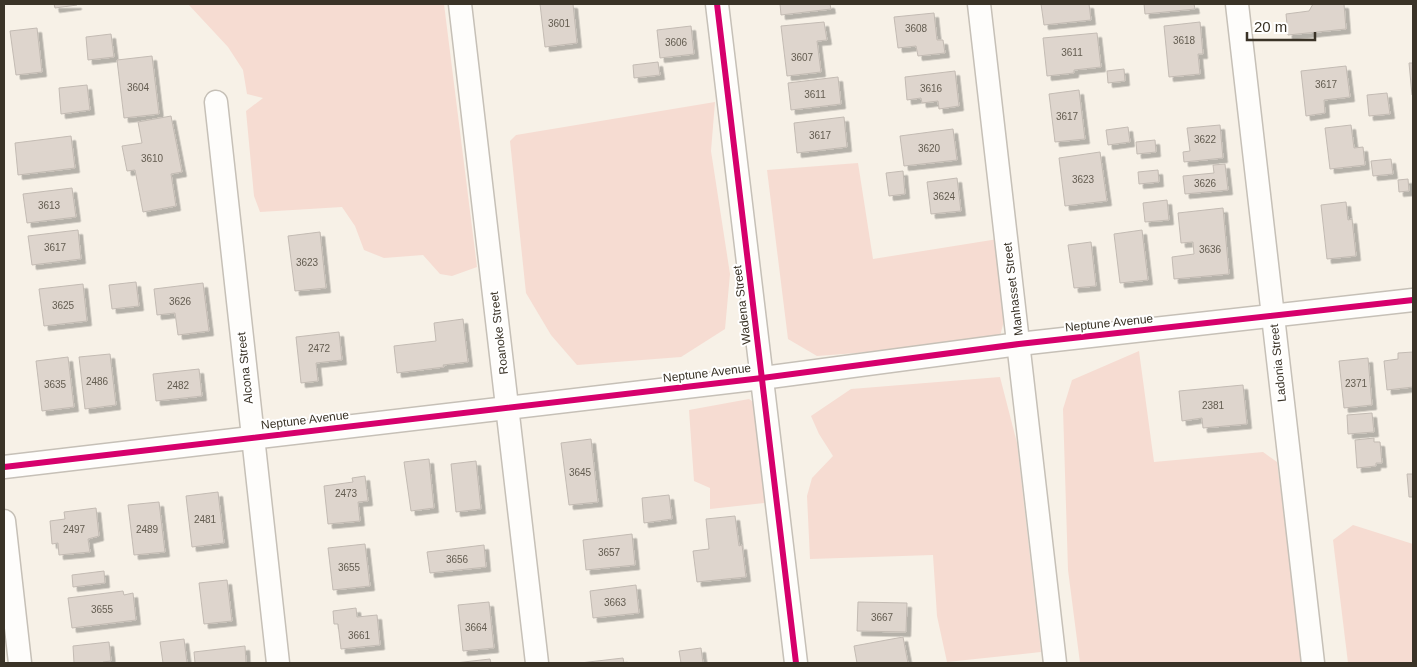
<svg xmlns="http://www.w3.org/2000/svg" width="1417" height="667" font-family="Helvetica,sans-serif">
<style>
.green{fill:#f6dcd2}
.building{fill:#ded5cd;stroke:#c3bbb3;filter:url(#shadow)}
.lines{fill:none;stroke-linecap:round;stroke-linejoin:round}
.street-casing{stroke:#c6c0b7;stroke-width:25}
.street{stroke:#fefdfb;stroke-width:22}
.cycleway-casing{stroke:#fff;stroke-width:9}
.cycleway{stroke:#d6006c;stroke-width:6}
.labels{text-anchor:middle;dominant-baseline:central;stroke-width:4;stroke-linejoin:round;paint-order:stroke}
.number-label{font-size:10px;fill:#635c50}
.street-label{font-size:12px;fill:#3a3327;stroke:#fff}
</style>
<defs>
<filter id="shadow"><feDropShadow dx="4.5" dy="4.5" stdDeviation="0" flood-color="#0004"/></filter>
</defs>
<rect width="100%" height="100%" fill="#f7f1e7"/>
<g class="green">
<polygon points="188,4 444,4 477,267 452,276 440,274 423,255 384,258 364,250 355,226 342,207 260,212 254,196 246,111 263,98 247,94 243,70 228,47"/>
<polygon points="715,102 711,151 730,274 725,329 681,357 577,365 551,335 526,293 510,141 516,135"/>
<polygon points="858,163 873,259 998,239 1005,317 1000,336 948,346 817,356 788,339 767,170"/>
<polygon points="1139,351 1154,462 1263,452 1277,462 1303,663 1080,663 1068,570 1063,409 1072,380"/>
<polygon points="1000,377 1017,443 1041,652 947,662 937,616 933,555 810,559 807,496 812,478 833,456 819,434 811,416 851,389"/>
<polygon points="749,399 758,405 765,503 710,509 710,488 694,481 689,410"/>
<polygon points="1353,525 1413,544 1413,663 1348,663 1333,540"/>
</g>
<g class="building">
<polygon points="54,4 77,4 77,5 55,8"/>
<polygon points="540,4 573,4 577,43 545,47"/>
<polygon points="780,4 830,4 831,9 781,15"/>
<polygon points="1041,4 1089,4 1091,20 1044,25"/>
<polygon points="1144,4 1194,4 1195,9 1145,14"/>
<polygon points="1313,4 1344,4 1346,29 1288,35 1286,14 1309,11"/>
<polygon points="934,13 937,40 943,40 945,53 918,56 916,46 898,48 894,17"/>
<polygon points="824,22 827,40 817,41 821,72 787,76 781,26"/>
<polygon points="1200,22 1203,54 1198,54 1200,74 1169,77 1164,26"/>
<polygon points="691,26 694,54 660,58 657,30"/>
<polygon points="37,28 42,72 16,75 10,31"/>
<polygon points="1097,33 1101,67 1074,70 1074,73 1047,76 1043,38"/>
<polygon points="111,34 114,57 88,60 86,37"/>
<polygon points="152,56 159,114 124,118 117,60"/>
<polygon points="658,62 660,75 634,78 633,65"/>
<polygon points="1409,63 1413,63 1413,95 1412,95"/>
<polygon points="1346,66 1350,97 1324,100 1325,113 1306,116 1301,71"/>
<polygon points="1124,69 1125,81 1108,83 1107,71"/>
<polygon points="955,71 959,106 939,109 938,101 922,103 921,98 907,100 905,77"/>
<polygon points="838,77 841,104 791,110 788,83"/>
<polygon points="87,85 90,110 61,114 59,88"/>
<polygon points="1079,90 1085,139 1055,142 1049,94"/>
<polygon points="1387,93 1390,114 1369,116 1367,95"/>
<polygon points="171,116 182,172 171,174 176,206 143,212 135,170 127,171 122,146 142,143 138,122"/>
<polygon points="844,117 847,147 797,153 794,123"/>
<polygon points="1220,125 1223,158 1184,162 1183,152 1190,151 1187,128"/>
<polygon points="1351,125 1354,148 1363,147 1365,165 1330,169 1325,128"/>
<polygon points="1128,127 1130,142 1108,145 1106,130"/>
<polygon points="953,129 957,160 904,166 900,136"/>
<polygon points="71,136 75,168 18,175 15,143"/>
<polygon points="1155,140 1156,152 1137,154 1136,142"/>
<polygon points="1100,152 1107,201 1065,206 1059,158"/>
<polygon points="1391,159 1393,174 1373,176 1371,161"/>
<polygon points="1225,164 1228,190 1185,194 1183,176 1214,173 1213,165"/>
<polygon points="1158,170 1159,182 1139,184 1138,172"/>
<polygon points="903,171 905,194 889,196 886,173"/>
<polygon points="957,178 961,211 931,214 927,182"/>
<polygon points="1408,179 1409,191 1399,192 1398,180"/>
<polygon points="72,188 76,217 27,223 23,194"/>
<polygon points="1167,200 1169,220 1145,222 1143,203"/>
<polygon points="1346,202 1348,220 1352,219 1356,256 1327,259 1321,205"/>
<polygon points="1223,208 1229,274 1174,279 1172,257 1194,254 1193,242 1181,243 1178,213"/>
<polygon points="78,230 81,259 32,265 28,236"/>
<polygon points="1142,230 1148,280 1120,283 1114,234"/>
<polygon points="320,232 326,288 295,291 288,236"/>
<polygon points="1091,242 1096,286 1074,288 1068,245"/>
<polygon points="136,282 139,306 112,309 109,285"/>
<polygon points="203,283 209,331 178,335 175,313 157,315 154,289"/>
<polygon points="83,284 87,321 44,326 39,289"/>
<polygon points="463,319 468,362 443,365 444,367 397,373 394,346 436,341 434,323"/>
<polygon points="339,332 342,360 316,363 318,381 301,383 296,337"/>
<polygon points="1413,352 1413,387 1387,390 1384,361 1398,359 1398,353"/>
<polygon points="110,354 116,405 85,409 79,357"/>
<polygon points="68,357 74,407 42,411 36,361"/>
<polygon points="1368,358 1372,405 1344,408 1339,361"/>
<polygon points="199,369 202,396 156,401 153,374"/>
<polygon points="1243,385 1247,424 1203,428 1202,418 1182,421 1179,391"/>
<polygon points="1372,413 1374,432 1348,434 1347,415"/>
<polygon points="1374,438 1374,442 1380,442 1382,463 1376,463 1376,466 1357,468 1355,440"/>
<polygon points="591,439 598,502 569,505 561,443"/>
<polygon points="429,459 434,508 411,511 404,462"/>
<polygon points="476,461 481,509 456,512 451,464"/>
<polygon points="1407,474 1413,474 1413,497 1409,497"/>
<polygon points="365,476 368,501 358,502 360,521 328,524 324,486 353,482 352,478"/>
<polygon points="218,492 224,543 192,547 186,496"/>
<polygon points="669,495 672,519 644,523 642,498"/>
<polygon points="159,502 165,552 134,555 128,505"/>
<polygon points="96,508 99,536 88,539 90,552 59,555 58,543 52,544 50,521 65,519 64,512"/>
<polygon points="735,516 739,546 742,545 746,577 697,582 693,551 709,549 706,519"/>
<polygon points="632,534 635,565 586,570 583,540"/>
<polygon points="365,544 370,586 333,590 328,548"/>
<polygon points="484,545 486,567 430,573 427,552"/>
<polygon points="104,571 105,583 73,587 72,575"/>
<polygon points="227,580 232,621 204,624 199,583"/>
<polygon points="636,585 639,613 593,618 590,591"/>
<polygon points="123,591 124,595 133,593 136,620 72,628 68,598"/>
<polygon points="489,602 494,648 463,651 458,605"/>
<polygon points="858,602 907,603 906,632 857,631"/>
<polygon points="356,608 357,617 377,615 380,645 341,649 338,624 334,624 333,611"/>
<polygon points="903,637 908,663 857,663 854,646"/>
<polygon points="184,639 187,663 163,663 160,642"/>
<polygon points="109,642 111,661 103,662 104,663 74,663 73,646"/>
<polygon points="245,646 246,663 195,663 194,652"/>
<polygon points="701,648 703,663 681,663 679,651"/>
<polygon points="623,658 624,663 580,663"/>
<polygon points="490,659 491,663 455,663"/>
</g>
<g class="lines">
<g class="street-casing">
<g id="street">
<polyline points="460,4 537,663"/>
<polyline points="717,4 796,663"/>
<polyline points="979,4 1055,663"/>
<polyline points="1237,4 1313,663"/>
<polyline points="216,102 278,663"/>
<polyline points="4,467 762,378 1019,344 1413,300"/>
<polyline points="4,521 20,663"/>
</g>
</g>
<use href="#street" class="street"/>
<g class="cycleway-casing">
<g id="cycleway">
<polyline points="717,4 796,663"/>
<polyline points="4,467 762,378 1019,344 1413,300"/>
</g>
</g>
<use href="#cycleway" class="cycleway"/>
</g>
<g class="labels">
<g class="number-label">
<text x="559" y="23">3601</text>
<text x="916" y="28">3608</text>
<text x="1184" y="40">3618</text>
<text x="676" y="42">3606</text>
<text x="1072" y="52">3611</text>
<text x="802" y="57">3607</text>
<text x="1326" y="84">3617</text>
<text x="138" y="87">3604</text>
<text x="931" y="88">3616</text>
<text x="815" y="94">3611</text>
<text x="1067" y="116">3617</text>
<text x="820" y="135">3617</text>
<text x="1205" y="139">3622</text>
<text x="929" y="148">3620</text>
<text x="152" y="158">3610</text>
<text x="1083" y="179">3623</text>
<text x="1205" y="183">3626</text>
<text x="944" y="196">3624</text>
<text x="49" y="205">3613</text>
<text x="55" y="247">3617</text>
<text x="1210" y="249">3636</text>
<text x="307" y="262">3623</text>
<text x="180" y="301">3626</text>
<text x="63" y="305">3625</text>
<text x="319" y="348">2472</text>
<text x="97" y="381">2486</text>
<text x="1356" y="383">2371</text>
<text x="55" y="384">3635</text>
<text x="178" y="385">2482</text>
<text x="1213" y="405">2381</text>
<text x="580" y="472">3645</text>
<text x="346" y="493">2473</text>
<text x="205" y="519">2481</text>
<text x="74" y="529">2497</text>
<text x="147" y="529">2489</text>
<text x="609" y="552">3657</text>
<text x="457" y="559">3656</text>
<text x="349" y="567">3655</text>
<text x="615" y="602">3663</text>
<text x="102" y="609">3655</text>
<text x="882" y="617">3667</text>
<text x="476" y="627">3664</text>
<text x="359" y="635">3661</text>
</g>
<g class="street-label">
<text transform="translate(1013 289) rotate(-97)">Manhasset Street</text>
<text transform="translate(742 305) rotate(-97)">Wadena Street</text>
<text transform="translate(1109 323) rotate(-6)">Neptune Avenue</text>
<text transform="translate(499 333) rotate(-97)">Roanoke Street</text>
<text transform="translate(1278 363) rotate(-96)">Ladonia Street</text>
<text transform="translate(245 368) rotate(-96)">Alcona Street</text>
<text transform="translate(707 373) rotate(-7)">Neptune Avenue</text>
<text transform="translate(305 420) rotate(-7)">Neptune Avenue</text>
</g>
</g>
<rect width="1417" height="667" fill="none" stroke="#3a3327" stroke-width="10"/>
<path d="M1247 32v8h68v-8" fill="none" stroke="#3a3327" stroke-width="2.5"/>
<text x="1254" y="32" font-size="15" fill="#3a3327" stroke="#ffffff" stroke-width="4" paint-order="stroke">20 m</text>
</svg>
